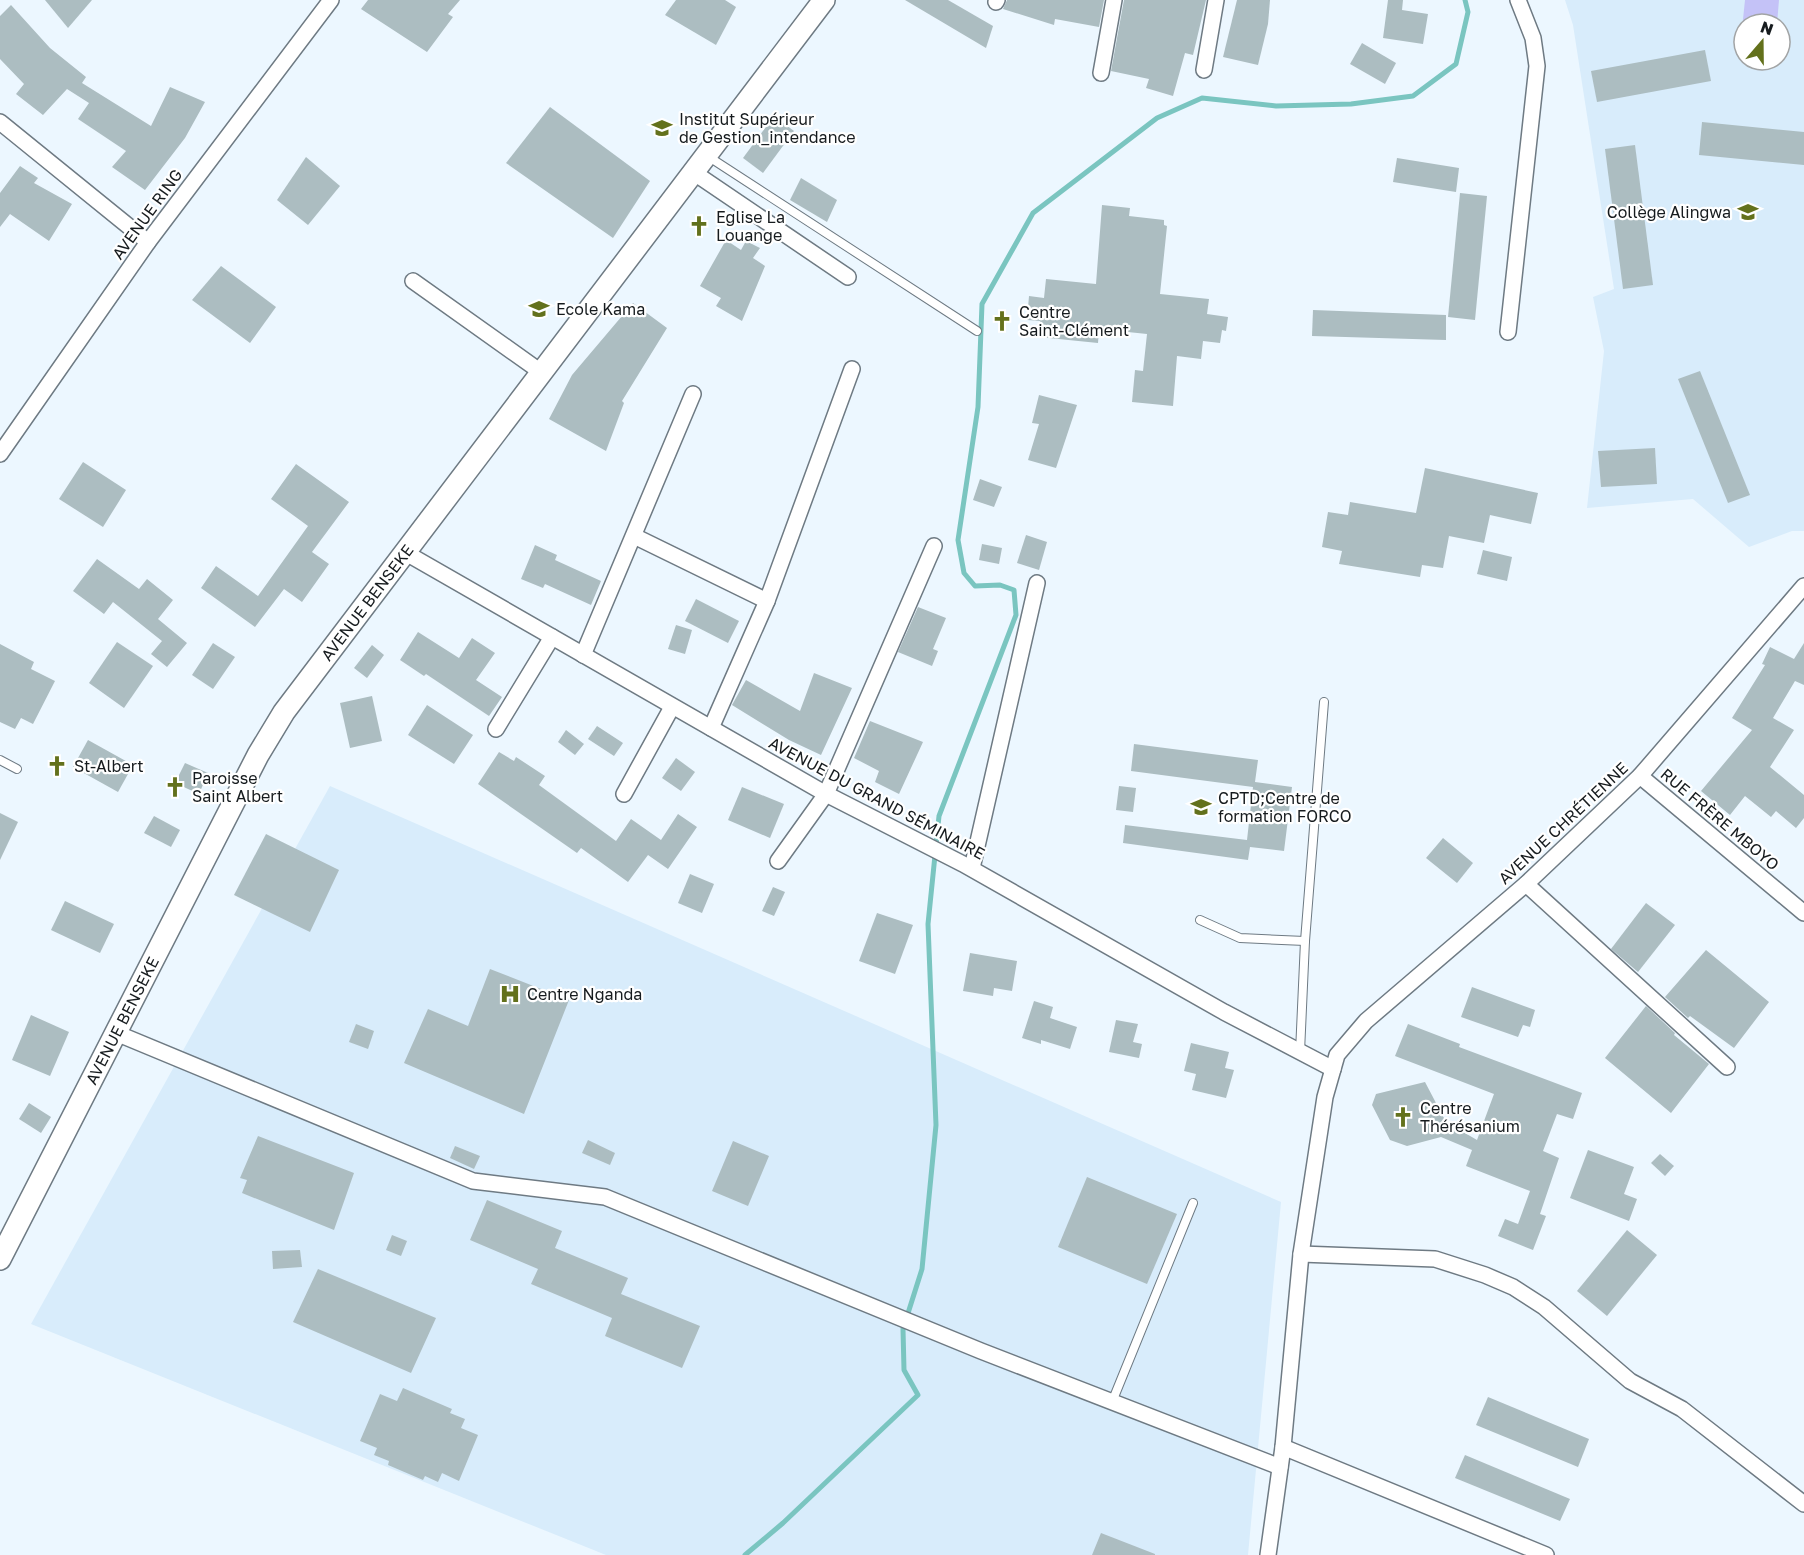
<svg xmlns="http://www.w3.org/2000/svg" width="1804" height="1555" font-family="'Golos Text',sans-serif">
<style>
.built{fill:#d8ecfb;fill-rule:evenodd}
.green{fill:#c4c2f7}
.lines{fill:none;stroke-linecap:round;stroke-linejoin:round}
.stream{stroke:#7ac5c0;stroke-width:5}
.building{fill:#acbdc1}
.lane-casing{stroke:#6e7a83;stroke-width:10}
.street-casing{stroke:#6e7a83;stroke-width:18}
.secondary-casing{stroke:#6e7a83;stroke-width:24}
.lane{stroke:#fff;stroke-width:8}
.street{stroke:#fff;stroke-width:15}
.secondary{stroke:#fff;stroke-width:21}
.labels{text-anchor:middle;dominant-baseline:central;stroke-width:4.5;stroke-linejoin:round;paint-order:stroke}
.poi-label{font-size:16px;fill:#161b1e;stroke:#fff;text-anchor:start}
.street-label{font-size:16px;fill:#161b1e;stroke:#fff}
</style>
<rect width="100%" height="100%" fill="#ecf7ff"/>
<g class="built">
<path d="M1565 0H1804V531H1792L1749 547 1693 499 1587 508 1604 351 1593 297 1614 289 1573 25ZM1744 24H1780V60H1744Z"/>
<polygon points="330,786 1281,1202 1248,1555 606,1555 31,1324"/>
</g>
<polygon class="green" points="1745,0 1779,0 1777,24 1744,24 1744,58 1739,58"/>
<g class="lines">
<polyline class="stream" points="745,1555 783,1523 918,1395 904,1370 903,1329 922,1269 936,1125 928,924 939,816 1016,615 1014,590 1000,585 975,586 964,573 958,540 978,407 982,304 1033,213 1157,118 1202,98 1276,106 1351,104 1413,96 1456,64 1468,12 1465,0"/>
</g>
<g class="building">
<polygon points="45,0 92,0 68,28"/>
<polygon points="368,0 460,0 448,14 453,17 427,52 361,9"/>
<polygon points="676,0 725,0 736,7 716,45 665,15"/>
<polygon points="905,0 948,0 993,26 986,48"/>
<polygon points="1007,0 1104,0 1099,27 1055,19 1054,25 1003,9"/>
<polygon points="1124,0 1206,0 1193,55 1185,53 1173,96 1146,88 1149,79 1111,71"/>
<polygon points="1237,0 1270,0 1268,24 1258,65 1223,57"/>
<polygon points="1388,0 1403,0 1402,10 1428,14 1423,44 1383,38"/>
<polygon points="11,5 50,48 86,77 82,83 151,126 170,87 205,102 185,138 145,190 112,167 126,151 78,119 89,103 67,89 43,115 16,94 24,84 0,59 0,16"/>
<polygon points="1362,43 1396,63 1385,84 1350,64"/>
<polygon points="1705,50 1711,81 1597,102 1591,71"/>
<polygon points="550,107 650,181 613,238 506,163"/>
<polygon points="774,116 794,131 763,173 743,158"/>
<polygon points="1702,122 1804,132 1804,165 1699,155"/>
<polygon points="1635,145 1653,285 1623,289 1605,149"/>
<polygon points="306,157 340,186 308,225 277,200"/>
<polygon points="1397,158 1459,168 1456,192 1393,182"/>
<polygon points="20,166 38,178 34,183 72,204 49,241 10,214 0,227 0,193"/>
<polygon points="801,178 837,200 827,222 790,200"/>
<polygon points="1460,193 1487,196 1475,320 1448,317"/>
<polygon points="1102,205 1130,208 1129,216 1164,220 1164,225 1167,226 1160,294 1209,299 1207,314 1228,317 1226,331 1222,330 1220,343 1203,341 1201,359 1177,356 1173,406 1132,402 1135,370 1143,371 1147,334 1099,329 1098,343 1039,337 1040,321 1027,320 1029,296 1044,298 1046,279 1096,284"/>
<polygon points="726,240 741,250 746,241 760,248 753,258 765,266 742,321 716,306 721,298 700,286"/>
<polygon points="221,266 276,307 250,343 192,300"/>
<polygon points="633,303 667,328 622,401 624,403 606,451 549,419 572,375"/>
<polygon points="1313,310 1446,315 1446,340 1312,336"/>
<polygon points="1700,371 1750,495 1728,503 1678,379"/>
<polygon points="1039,395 1077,405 1056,468 1028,460 1039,424 1032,423"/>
<polygon points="1655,448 1657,484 1601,487 1598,451"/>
<polygon points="83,462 126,490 103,527 59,499"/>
<polygon points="296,464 349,502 312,552 329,564 302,602 284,589 255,627 201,588 216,566 258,596 308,526 271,499"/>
<polygon points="1425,468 1538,493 1531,524 1490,515 1484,543 1449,536 1443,568 1422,565 1420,577 1339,564 1342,551 1322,547 1328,512 1348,515 1350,502 1416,513"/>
<polygon points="980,479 1002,487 994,507 973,500"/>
<polygon points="1026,535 1047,542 1039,570 1017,563"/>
<polygon points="982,544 1002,548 999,564 979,560"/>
<polygon points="535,545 557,555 555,560 601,581 591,605 545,584 543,588 521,579"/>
<polygon points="1483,550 1512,557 1507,581 1477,574"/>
<polygon points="97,559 139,589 147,579 173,600 158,619 187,643 167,667 151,654 162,641 113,602 104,614 73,591"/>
<polygon points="696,599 739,621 728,643 685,621"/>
<polygon points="918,607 946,618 933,649 938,651 932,666 898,652"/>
<polygon points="676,625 692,630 685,654 668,649"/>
<polygon points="418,632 459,658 472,638 495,653 476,680 502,697 489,716 426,674 424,676 400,660"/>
<polygon points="117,642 153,666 124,708 89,683"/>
<polygon points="213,643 235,657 213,689 192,675"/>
<polygon points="1804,643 1804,685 1795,681 1773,718 1794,730 1770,767 1804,795 1804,818 1796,828 1776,811 1771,817 1745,796 1730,815 1701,791 1752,730 1732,718 1765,665 1762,664 1770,647 1794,659"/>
<polygon points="0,644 34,662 31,669 55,681 33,724 21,718 15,729 0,722"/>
<polygon points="372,645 384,655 367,678 354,668"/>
<polygon points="814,673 852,688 821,755 789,740 732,705 746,680 800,711"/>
<polygon points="372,696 382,741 350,748 340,703"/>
<polygon points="427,705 473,735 454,764 408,735"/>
<polygon points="870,721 923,742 899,794 875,782 879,771 854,758"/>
<polygon points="597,726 623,743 614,756 588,739"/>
<polygon points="566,730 584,744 575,755 558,742"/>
<polygon points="88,740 133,765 118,792 73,767"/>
<polygon points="1134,744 1258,760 1255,782 1292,787 1284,851 1250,847 1248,860 1123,843 1125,825 1247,840 1253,787 1131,771"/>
<polygon points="499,752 514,761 516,757 545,776 539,785 616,841 631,819 661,840 678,814 697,827 668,869 648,855 628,882 581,848 577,853 478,784"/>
<polygon points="676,758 695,772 681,791 662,778"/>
<polygon points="185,763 208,773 199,794 175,783"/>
<polygon points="1119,786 1136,788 1133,812 1116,810"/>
<polygon points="742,787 784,804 770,838 728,820"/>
<polygon points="0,813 18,822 0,860"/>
<polygon points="154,816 180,830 171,847 144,833"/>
<polygon points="266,834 339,870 310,932 234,895"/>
<polygon points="1443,838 1473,863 1457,883 1426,858"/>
<polygon points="690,874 714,884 702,913 678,903"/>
<polygon points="773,887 785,892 774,916 762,911"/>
<polygon points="65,901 114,924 100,953 51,930"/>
<polygon points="1646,903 1675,925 1638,972 1611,949"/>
<polygon points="877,913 913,925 895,974 859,961"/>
<polygon points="1706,950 1769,1002 1734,1048 1690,1016 1688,1018 1665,997"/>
<polygon points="970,953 1017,961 1012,991 994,988 993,996 963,991"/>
<polygon points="490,969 569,1000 524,1114 404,1063 428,1009 468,1026"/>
<polygon points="1472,987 1535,1010 1530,1027 1523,1025 1518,1037 1461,1017"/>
<polygon points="1034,1001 1053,1007 1050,1018 1077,1027 1070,1049 1041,1040 1041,1044 1022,1038"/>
<polygon points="1646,1006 1675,1033 1674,1035 1709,1064 1671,1113 1605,1058"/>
<polygon points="31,1015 69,1032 50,1076 12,1060"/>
<polygon points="1116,1020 1138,1024 1133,1042 1142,1044 1139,1058 1109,1052"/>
<polygon points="356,1024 374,1031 368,1049 349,1042"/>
<polygon points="1408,1024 1460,1044 1459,1047 1582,1093 1573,1119 1557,1114 1543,1151 1559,1158 1540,1214 1546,1216 1533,1250 1498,1236 1505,1219 1518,1224 1530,1191 1466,1166 1472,1150 1441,1137 1407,1146 1390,1140 1372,1105 1376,1094 1425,1082 1446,1122 1477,1140 1494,1094 1395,1056"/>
<polygon points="1191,1043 1229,1052 1225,1068 1234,1070 1226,1098 1192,1090 1196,1074 1184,1071"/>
<polygon points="29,1103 51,1117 41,1133 19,1119"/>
<polygon points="258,1136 354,1173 334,1230 242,1193 247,1180 240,1178"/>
<polygon points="588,1140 615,1153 610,1165 582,1153"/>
<polygon points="733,1141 769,1156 748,1206 712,1191"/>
<polygon points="455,1146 480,1156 474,1169 450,1158"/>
<polygon points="1588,1150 1634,1167 1624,1194 1637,1199 1629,1221 1570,1198"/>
<polygon points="1660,1154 1674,1166 1665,1176 1651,1163"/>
<polygon points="1087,1177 1177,1214 1147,1284 1058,1247"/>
<polygon points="487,1200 562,1231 555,1248 628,1278 621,1294 700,1326 682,1368 605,1336 612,1318 531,1284 538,1269 470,1240"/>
<polygon points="1627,1230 1657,1255 1607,1316 1577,1291"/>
<polygon points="392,1235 407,1241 401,1256 386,1250"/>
<polygon points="300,1250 302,1267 273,1269 272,1251"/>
<polygon points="318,1269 436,1318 411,1373 293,1322"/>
<polygon points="403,1388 452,1409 450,1413 465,1419 461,1428 478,1435 459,1481 442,1473 438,1482 425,1476 423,1480 388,1465 389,1461 374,1455 377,1448 360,1441 380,1394 397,1401"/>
<polygon points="1488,1397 1589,1439 1578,1467 1476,1425"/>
<polygon points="1465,1455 1570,1499 1560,1521 1455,1478"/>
<polygon points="1101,1533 1155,1554 1155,1555 1092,1555"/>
</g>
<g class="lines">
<g class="lane-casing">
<g id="lane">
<polyline points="709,157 977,331"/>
<polyline points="0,760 17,769"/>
<polyline points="1200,920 1240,938 1305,941"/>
<polyline points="1300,1052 1305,941 1324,702"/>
<polyline points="1112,1402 1193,1203"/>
</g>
</g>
<g class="street-casing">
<g id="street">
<polyline points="996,2 997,0"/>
<polyline points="1204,70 1216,0"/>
<polyline points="1101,73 1114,0"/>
<polyline points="0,122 148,242"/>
<polyline points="693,172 848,277"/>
<polyline points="413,281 541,372"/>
<polyline points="1508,332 1537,66 1533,38 1518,0"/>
<polyline points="0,454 148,242 331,0"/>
<polyline points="634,536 767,601"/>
<polyline points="406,553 826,794 963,864 1224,1012 1333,1069"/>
<polyline points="583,655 693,394"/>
<polyline points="711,728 767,601 852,369"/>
<polyline points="496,729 552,637"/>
<polyline points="1640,776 1804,913"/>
<polyline points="624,794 672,707"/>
<polyline points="778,861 826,794 934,546"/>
<polyline points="972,868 1037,583"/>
<polyline points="1526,884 1727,1067"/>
<polyline points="116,1033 473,1181 605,1197 981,1351 1280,1467"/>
<polyline points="1301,1254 1435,1259 1485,1275 1513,1287 1544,1307 1630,1381 1682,1409 1804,1504"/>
<polyline points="1283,1447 1546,1555"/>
<polyline points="1268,1555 1283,1447 1301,1254 1325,1097 1337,1055 1366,1021 1526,884 1640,776 1804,586"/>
</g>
</g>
<g class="secondary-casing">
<g id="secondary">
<path id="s1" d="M0 1259 258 755 284 712 824 0"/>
</g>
</g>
<use href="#lane" class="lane"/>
<use href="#street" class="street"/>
<use href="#secondary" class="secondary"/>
</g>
<defs>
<g id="university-bare" transform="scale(1.62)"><path d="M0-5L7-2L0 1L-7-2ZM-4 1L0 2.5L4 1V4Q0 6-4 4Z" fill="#63711c" stroke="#fff" stroke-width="2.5" paint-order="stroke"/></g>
<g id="school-bare" transform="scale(1.62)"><path d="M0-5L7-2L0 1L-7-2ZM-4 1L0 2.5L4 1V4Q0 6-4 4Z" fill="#63711c" stroke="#fff" stroke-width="2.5" paint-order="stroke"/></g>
<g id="church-bare" transform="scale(1.62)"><path d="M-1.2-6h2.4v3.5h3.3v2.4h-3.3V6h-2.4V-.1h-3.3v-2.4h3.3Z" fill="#63711c" stroke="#fff" stroke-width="2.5" paint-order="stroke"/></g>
<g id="hospital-bare" transform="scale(1.62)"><path d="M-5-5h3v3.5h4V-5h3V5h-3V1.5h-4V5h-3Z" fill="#63711c" stroke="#fff" stroke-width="2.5" paint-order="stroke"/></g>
</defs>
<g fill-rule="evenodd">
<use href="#university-bare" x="662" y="128"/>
<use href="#school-bare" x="1748" y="212"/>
<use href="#church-bare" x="699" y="226"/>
<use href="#school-bare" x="539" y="309"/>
<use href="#church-bare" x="1002" y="321"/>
<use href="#church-bare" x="57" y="766"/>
<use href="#church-bare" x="175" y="787"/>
<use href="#university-bare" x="1201" y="807"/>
<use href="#hospital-bare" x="510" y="994"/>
<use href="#church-bare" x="1403" y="1117"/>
</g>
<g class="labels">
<g class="poi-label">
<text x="679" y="119">Institut Supérieur<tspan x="679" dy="18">de Gestion_intendance</tspan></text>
<text x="1731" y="212" text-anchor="end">Collège Alingwa</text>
<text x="716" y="217">Eglise La<tspan x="716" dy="18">Louange</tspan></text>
<text x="556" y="309">Ecole Kama</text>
<text x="1019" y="312">Centre<tspan x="1019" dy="18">Saint-Clément</tspan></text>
<text x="74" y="766">St-Albert</text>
<text x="192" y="778">Paroisse<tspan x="192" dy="18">Saint Albert</tspan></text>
<text x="1218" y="798">CPTD;Centre de<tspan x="1218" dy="18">formation FORCO</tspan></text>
<text x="527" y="994">Centre Nganda</text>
<text x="1420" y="1108">Centre<tspan x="1420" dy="18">Thérésanium</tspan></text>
</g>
<g class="street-label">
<text transform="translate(147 214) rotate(-54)">AVENUE RING</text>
<text stroke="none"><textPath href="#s1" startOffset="754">AVENUE BENSEKE</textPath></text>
<text transform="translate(877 798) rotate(28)">AVENUE DU GRAND SÉMINAIRE</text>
<text transform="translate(1720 819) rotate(40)">RUE FRÈRE MBOYO</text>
<text transform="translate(1563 823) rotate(-43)">AVENUE CHRÉTIENNE</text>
<text stroke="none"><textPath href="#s1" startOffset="268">AVENUE BENSEKE</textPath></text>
</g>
</g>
<g transform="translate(1762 42) rotate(20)"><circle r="28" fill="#ffffff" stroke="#a2a4a5" stroke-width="1.5"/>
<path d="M0-4.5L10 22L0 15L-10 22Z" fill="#63711c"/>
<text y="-9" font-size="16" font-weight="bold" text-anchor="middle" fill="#161b1e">N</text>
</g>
</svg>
